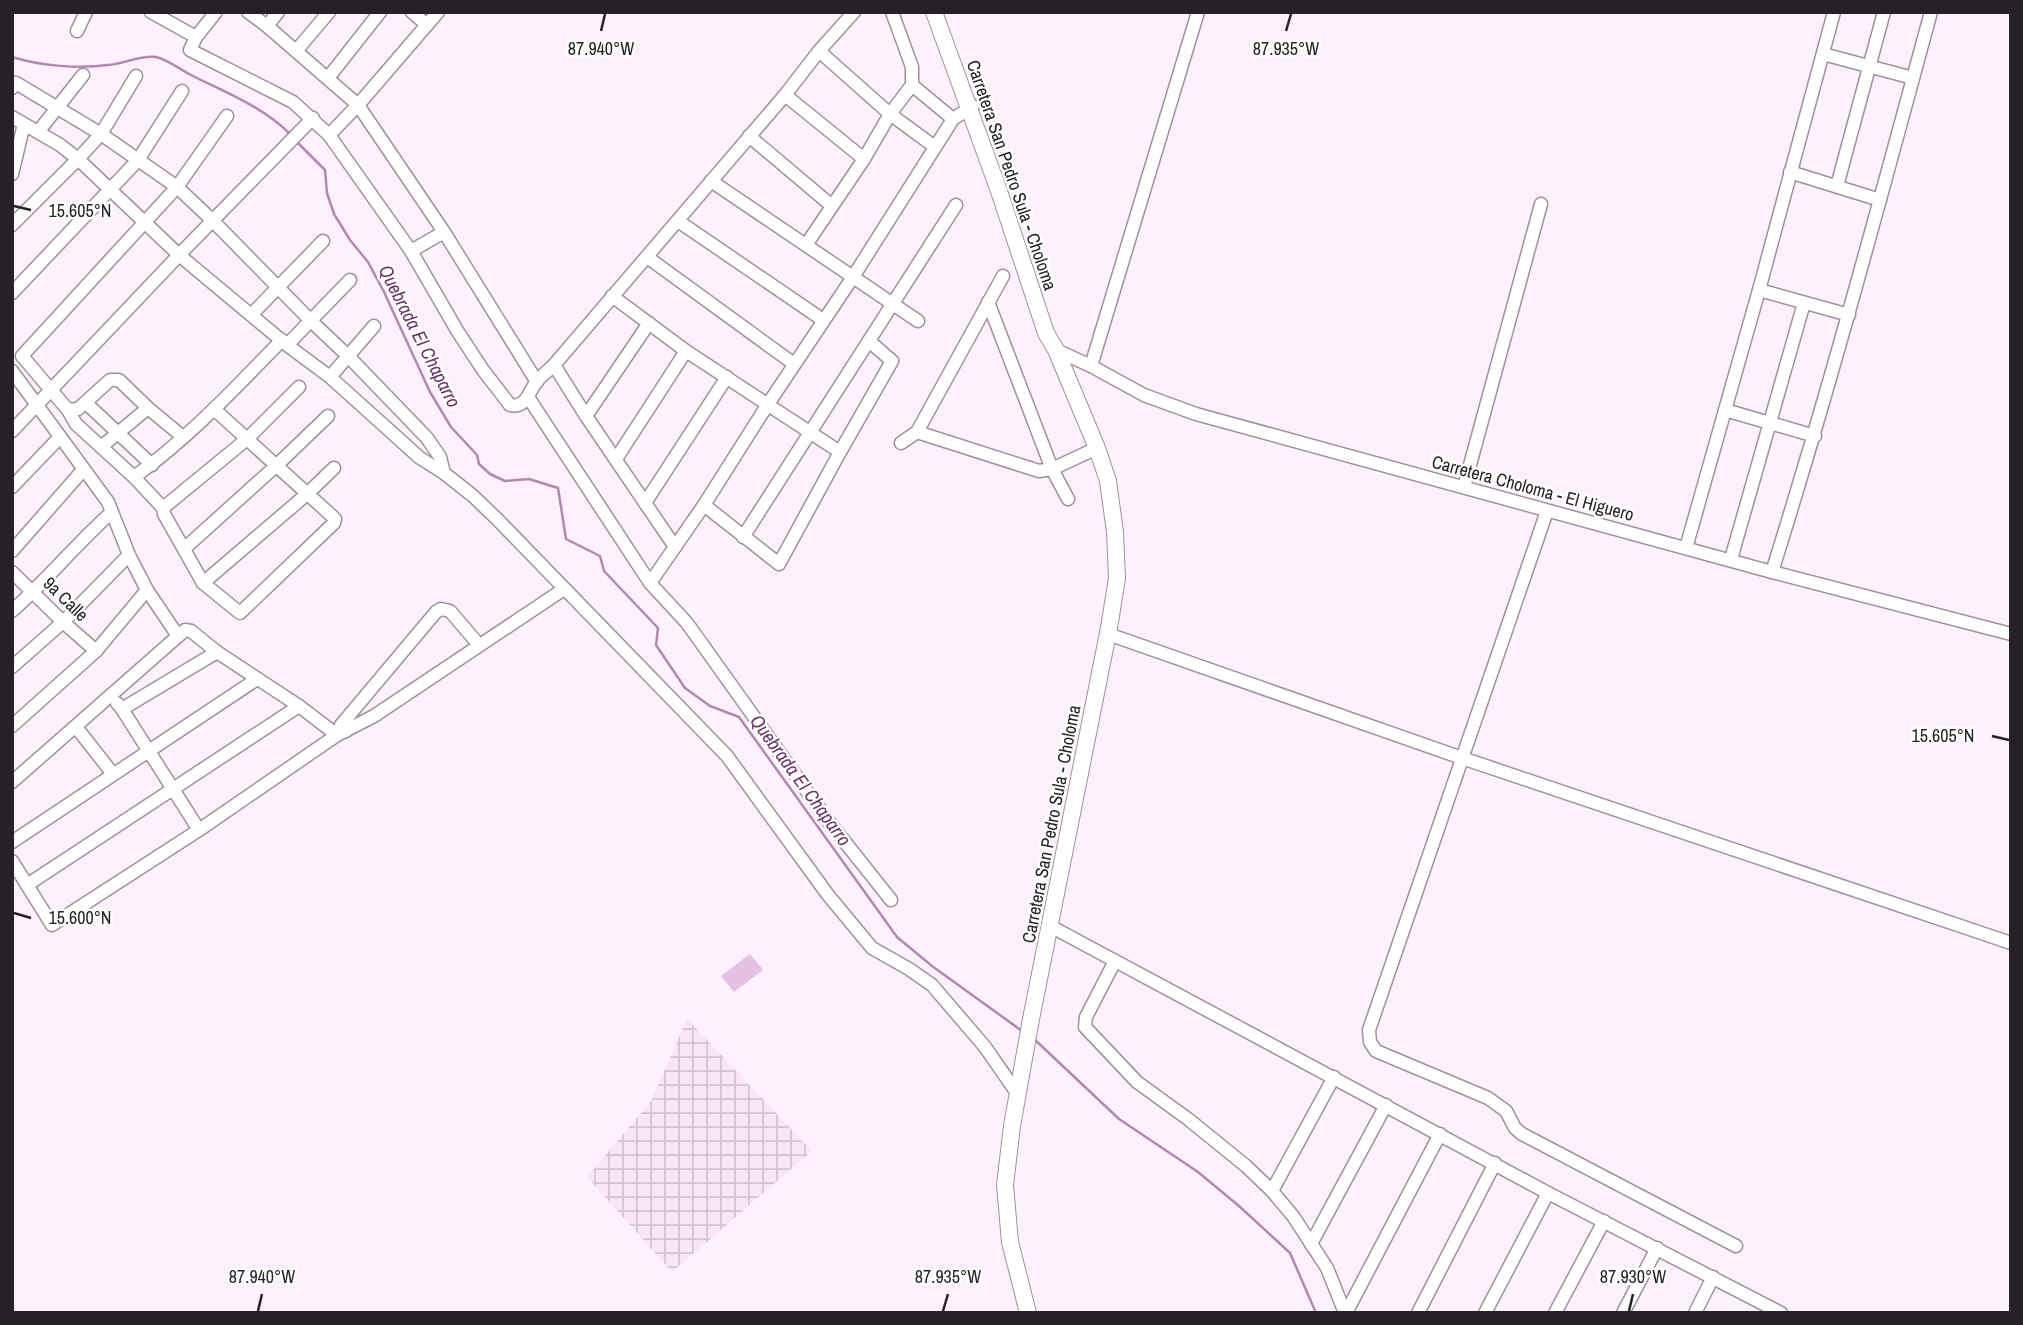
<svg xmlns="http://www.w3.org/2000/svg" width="2023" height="1325" font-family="'Archivo Narrow',sans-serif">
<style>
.industrial{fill:url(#industrial-grid)}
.green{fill:#e4c1e2}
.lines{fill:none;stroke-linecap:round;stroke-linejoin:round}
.stream{stroke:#b388b0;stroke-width:2.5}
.minor-casing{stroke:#9f909e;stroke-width:15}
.major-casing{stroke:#9f909e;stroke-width:18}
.minor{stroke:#fff;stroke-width:12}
.major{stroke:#fff;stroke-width:16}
.ticks{fill:none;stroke:#262126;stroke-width:2.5}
.labels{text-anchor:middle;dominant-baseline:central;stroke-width:5;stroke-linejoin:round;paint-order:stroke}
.street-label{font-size:18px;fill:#262126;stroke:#fff}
.water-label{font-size:19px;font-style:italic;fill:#693367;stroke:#fff}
.ticks-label{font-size:18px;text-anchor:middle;fill:#262126;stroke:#fff;stroke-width:5;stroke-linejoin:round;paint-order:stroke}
</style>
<defs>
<pattern id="industrial-grid" width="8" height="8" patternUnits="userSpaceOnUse" patternTransform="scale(1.75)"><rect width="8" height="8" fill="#fae4f8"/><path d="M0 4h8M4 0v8" fill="none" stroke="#d6c3d4"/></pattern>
</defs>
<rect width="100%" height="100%" fill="#fef1fd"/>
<polygon class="industrial" points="687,1019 812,1151 672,1272 587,1177 651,1101"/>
<polygon class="green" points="750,954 763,970 734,992 721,976"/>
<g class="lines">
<g class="stream">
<path d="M12 57C41 66 78 69 108 65 124 64 140 55 156 57 166 59 180 69 189 74 224 92 262 106 290 134"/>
<polyline points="297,142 325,170 327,193 334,214 350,240 368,262 384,292 430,392 451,427 477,455 479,464 490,474 505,481 529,479 558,488 566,539 600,556 604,571 658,628 656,645 685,688 710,706 739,717 897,937 932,966 1022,1031"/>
<polyline points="1033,1038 1119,1119 1198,1172 1239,1206 1290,1253 1316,1313"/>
</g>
<g class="minor-casing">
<g id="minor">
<polyline points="151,12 196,37"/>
<path d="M216 12 196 37 190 50 293 102 329 135 411 251 458 332 483 370 510 405C526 409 529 391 537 381 542 375 549 370 554 365L785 95 819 51 854 12"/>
<polyline points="248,12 267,26 358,105 444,232 537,382"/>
<polyline points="412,12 427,25"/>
<polyline points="892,12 912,67 912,85 953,119"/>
<polyline points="267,26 278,12"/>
<polyline points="77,31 86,12"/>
<polyline points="296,51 329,12"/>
<polyline points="819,51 890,114 935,147"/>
<polyline points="1823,54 1913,78"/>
<polyline points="328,78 380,12"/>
<polyline points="12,88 16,83 101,134 177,187 212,220 311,321 348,356 427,438 440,457 444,473"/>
<polyline points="785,95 864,159"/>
<polyline points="12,117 60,145 78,159 179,255 287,345 330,377 420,458 444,473 473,496 498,520 727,756 828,895 872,948 909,969 932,985 985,1047 1017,1093"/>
<polyline points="38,132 83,75"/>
<polyline points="329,135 358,105 438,12"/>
<polyline points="749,136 832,206"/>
<polyline points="1790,172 1880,200"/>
<polyline points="12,174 24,124"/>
<polyline points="711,181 918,321"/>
<polyline points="1837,186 1884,12"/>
<polyline points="678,221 823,320"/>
<polyline points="12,225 78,159 101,134 136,76"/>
<polyline points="806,245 864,159 890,114 912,85"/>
<polyline points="411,251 444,232"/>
<polyline points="647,257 794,364"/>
<polyline points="1759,290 1849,315"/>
<polyline points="12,293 138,160 182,91"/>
<polyline points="612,296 686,351 840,452 892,361 869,341"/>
<polyline points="988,302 1052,469 1068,499"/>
<polyline points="252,314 323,241"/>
<polyline points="287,345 350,280"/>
<polyline points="1056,350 1091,366 1144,395 1196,414 1772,572 2011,634"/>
<polyline points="554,365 586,416 675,547"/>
<polyline points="1091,366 1198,12"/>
<polyline points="12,371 108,502 129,555 147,590 178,636"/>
<polyline points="330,377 374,326"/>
<polyline points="528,397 650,583 687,623 829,822 891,900"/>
<polyline points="86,403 152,465"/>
<polyline points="214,409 332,516 335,519 334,523 240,613 203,583 164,514 163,508 247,439 299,387"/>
<polyline points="68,410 76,424 134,477 163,508"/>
<polyline points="1725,410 1815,436"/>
<polyline points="586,416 649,323"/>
<polyline points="12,431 179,255 313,118"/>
<polyline points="917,432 1039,471 1052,469 1097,448"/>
<polyline points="183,437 148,408 119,380 110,380 78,409 68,410 22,356 177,187 227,116"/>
<polyline points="901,443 917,432 1003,276"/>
<polyline points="101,447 148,408"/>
<polyline points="616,459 686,351"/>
<path d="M134 477C189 438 235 388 282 340"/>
<polyline points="12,487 60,437"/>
<polyline points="1464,487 1541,204"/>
<polyline points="645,503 727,377"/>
<polyline points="704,505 779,564 840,452"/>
<polyline points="1547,511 1369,1030 1370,1042 1376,1051 1488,1098 1506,1111 1515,1128 1522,1134 1736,1246"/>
<polyline points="743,537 956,205"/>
<polyline points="185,548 277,465 328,416"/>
<polyline points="1686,548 1759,290 1834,12"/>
<polyline points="12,551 83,470"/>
<polyline points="1731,559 1804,303"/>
<polyline points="12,572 63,622 96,651"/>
<path d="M1772 572C1830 387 1880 200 1931 12"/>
<polyline points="203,583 307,494 334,468"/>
<polyline points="650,583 704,505 768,404 853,277 953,119 973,106"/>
<path d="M12 611C47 580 77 543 112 512"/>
<polyline points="1108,634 1462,758 2011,943"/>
<polyline points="12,667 63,622 129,555"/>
<polyline points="117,703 122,709 217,652"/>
<polyline points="122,709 199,830"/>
<polyline points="12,726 96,651 147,590"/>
<polyline points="76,727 113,774"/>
<polyline points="346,731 341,727 341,725 436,612 441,609 450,611 479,645"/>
<polyline points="337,735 374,716 564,589"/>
<polyline points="12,782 185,630 191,631 217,652 299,706 337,735 199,830 52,925 12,861"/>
<polyline points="12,842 257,679"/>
<polyline points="27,885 299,706"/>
<polyline points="1050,926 1548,1193 1781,1313"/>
<polyline points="1115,961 1086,1017 1085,1027 1137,1082 1188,1119 1246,1166 1272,1191 1293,1216 1327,1268 1345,1313"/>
<polyline points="1272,1191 1334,1077"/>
<polyline points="1311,1244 1386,1105"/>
<polyline points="1346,1313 1440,1134"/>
<polyline points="1418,1313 1495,1163"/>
<polyline points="1485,1313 1548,1193"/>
<polyline points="1555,1313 1604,1221"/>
<polyline points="1623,1313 1657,1248"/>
<polyline points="1695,1313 1713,1277"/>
</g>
</g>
<g class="major-casing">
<polyline id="major" points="934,12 999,191 1046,333 1056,350 1097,448 1108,481 1115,532 1117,578 1109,628 1031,1019 1012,1126 1005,1185 1010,1242 1028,1313"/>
</g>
<use href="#minor" class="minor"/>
<use href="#major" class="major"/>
</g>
<path class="ticks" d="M601 31 605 14M1286 31 1291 14M14 206 31 210M1992 736 2009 740M14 913 31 918M258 1311 262 1294M943 1311 948 1294M1629 1311 1633 1294"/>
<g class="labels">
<g class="street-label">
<text transform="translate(1012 175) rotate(71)">Carretera San Pedro Sula - Choloma</text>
<text transform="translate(1533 488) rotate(15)">Carretera Choloma - El Higuero</text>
<text transform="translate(66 599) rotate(44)">9a Calle</text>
<text transform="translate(1051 824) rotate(-79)">Carretera San Pedro Sula - Choloma</text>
</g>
<g class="water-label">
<text transform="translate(420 336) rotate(63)">Quebrada El Chaparro</text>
<text transform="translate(801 780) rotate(54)">Quebrada El Chaparro</text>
</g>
</g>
<g class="ticks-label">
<text x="601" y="55">87.940°W</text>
<text x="1286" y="55">87.935°W</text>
<text x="80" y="217">15.605°N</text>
<text x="1943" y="742">15.605°N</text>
<text x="80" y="924">15.600°N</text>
<text x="262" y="1283">87.940°W</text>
<text x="948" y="1283">87.935°W</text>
<text x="1633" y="1283">87.930°W</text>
</g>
<rect width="2023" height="1325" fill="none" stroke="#262126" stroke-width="28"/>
</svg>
